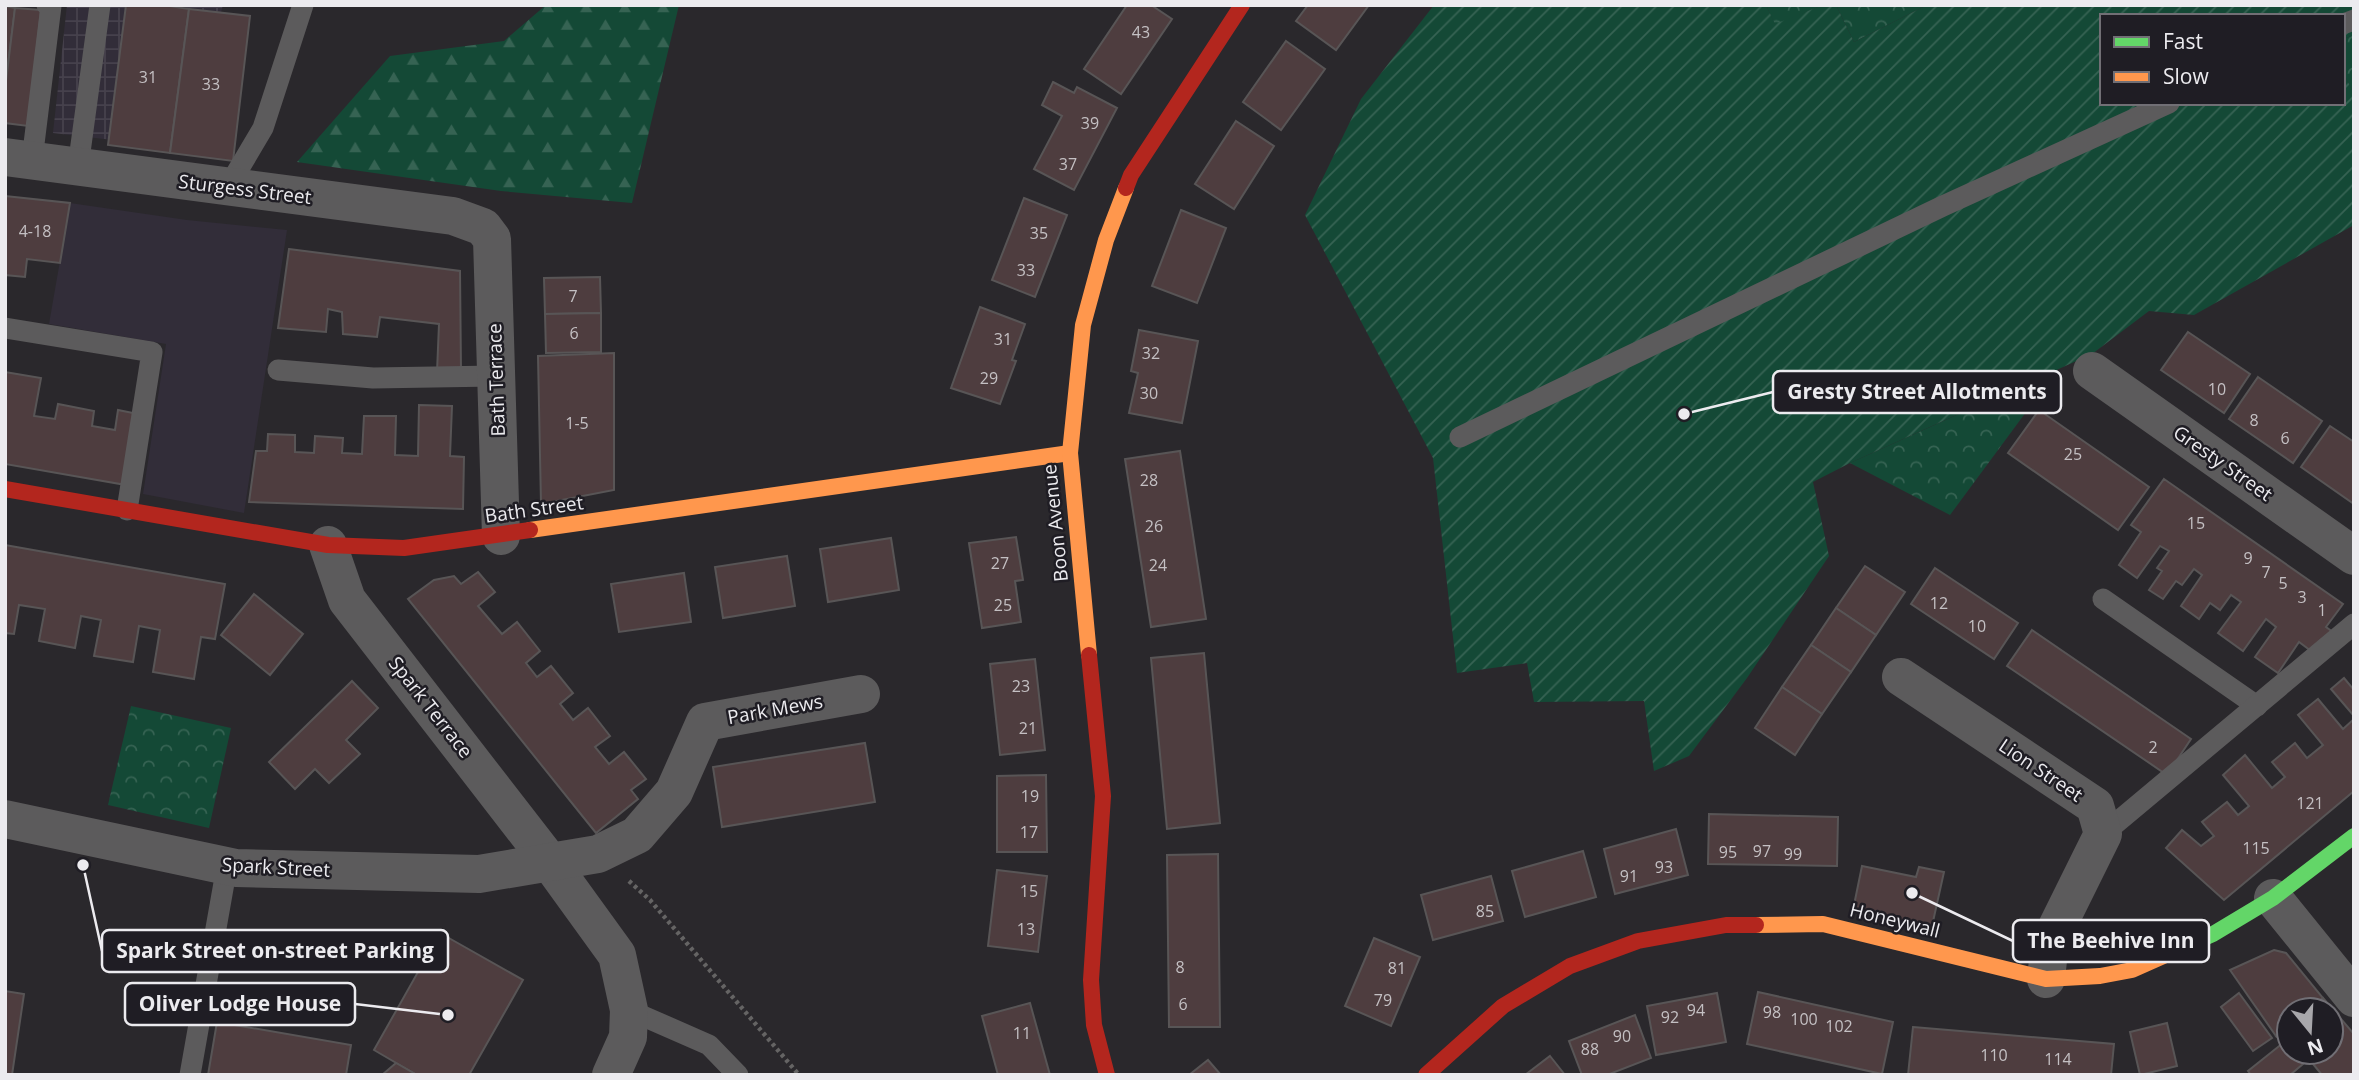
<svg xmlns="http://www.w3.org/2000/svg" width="2359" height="1080" font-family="'Open Sans',sans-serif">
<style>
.built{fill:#322d39}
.industrial{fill:url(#industrial-grid)}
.forest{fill:url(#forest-firs)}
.park{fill:url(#park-crowns)}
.garden{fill:url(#garden-furrows)}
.building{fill:#4e3d3f;stroke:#585556;stroke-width:2}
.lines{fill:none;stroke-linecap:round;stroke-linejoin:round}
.path{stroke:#656464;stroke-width:4.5;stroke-dasharray:3.5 3.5;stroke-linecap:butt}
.lane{stroke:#5c5b5c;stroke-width:21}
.street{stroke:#5c5b5c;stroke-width:38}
.fast{stroke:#63d668;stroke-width:16}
.slow{stroke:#ff974d;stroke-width:16}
.jam{stroke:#b3261e;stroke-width:16}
.labels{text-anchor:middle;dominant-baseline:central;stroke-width:5;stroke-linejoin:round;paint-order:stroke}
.number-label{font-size:16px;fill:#c4c0c3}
.street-label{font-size:19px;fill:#ecebef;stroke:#1f1d24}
.leader{fill:none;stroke:#ecebef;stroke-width:2.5}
.callout-dot{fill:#ecebef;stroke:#1f1d24;stroke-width:2.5}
.callout{fill:#1f1d24;stroke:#ecebef;stroke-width:2.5}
.callout-label{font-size:21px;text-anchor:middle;font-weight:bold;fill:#ecebef}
</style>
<defs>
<pattern id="industrial-grid" width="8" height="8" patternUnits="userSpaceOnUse" patternTransform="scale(1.75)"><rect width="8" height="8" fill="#322d39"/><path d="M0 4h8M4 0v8" fill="none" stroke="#46414c"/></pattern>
<pattern id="forest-firs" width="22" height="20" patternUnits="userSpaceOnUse" patternTransform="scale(1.75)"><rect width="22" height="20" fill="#144936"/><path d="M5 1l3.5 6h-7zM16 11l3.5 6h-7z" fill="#366353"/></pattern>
<pattern id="park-crowns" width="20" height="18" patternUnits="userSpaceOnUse" patternTransform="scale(1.75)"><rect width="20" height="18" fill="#144936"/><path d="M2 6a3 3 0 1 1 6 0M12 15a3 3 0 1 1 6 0" fill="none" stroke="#366353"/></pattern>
<pattern id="garden-furrows" width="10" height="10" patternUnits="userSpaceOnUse" patternTransform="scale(1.75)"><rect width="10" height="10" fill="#144936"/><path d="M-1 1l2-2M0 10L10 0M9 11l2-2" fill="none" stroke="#366353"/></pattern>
</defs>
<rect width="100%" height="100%" fill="#2a282c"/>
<polygon class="built" points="70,203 187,220 287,230 244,513 143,494 166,344 49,324"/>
<g class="industrial">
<polygon points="67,5 129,5 113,140 53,133"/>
<polygon points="163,5 223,5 221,12"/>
</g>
<polygon class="forest" points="546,5 679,5 632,203 501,191 297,162 390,56 504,41"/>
<g class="park">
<polygon points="1766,5 1823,5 1775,25"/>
<polygon points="1836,5 1927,5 1854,42"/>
<polygon points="2354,35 2354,94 2343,72 2343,39"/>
<polygon points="2057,370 1950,515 1850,463"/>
<polygon points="131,706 231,728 209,828 108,805"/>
</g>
<polygon class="garden" points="1434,5 1766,5 1775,24 1823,5 1836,5 1854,42 1927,5 2354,5 2354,35 2343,39 2343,16 2102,16 2102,103 2343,103 2343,72 2354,94 2354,225 2194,315 2149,311 2092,354 1850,463 1813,482 1829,556 1747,678 1689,756 1654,771 1644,701 1534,702 1527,663 1457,673 1433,458 1305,215 1361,99"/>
<g class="building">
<polygon points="126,5 163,5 189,9 170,153 108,145"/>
<polygon points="1127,5 1151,5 1172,19 1121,94 1084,69"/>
<polygon points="1308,5 1369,5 1336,50 1296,21"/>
<polygon points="5,6 15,8 5,89"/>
<polygon points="15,8 41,10 28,126 5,123 5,89"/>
<polygon points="189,9 250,16 233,161 170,153"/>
<polygon points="1286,41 1325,69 1281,130 1243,102"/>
<polygon points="1053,82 1074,93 1077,87 1117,108 1074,190 1034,169 1062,116 1042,105"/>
<polygon points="1236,121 1274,146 1234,209 1195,184"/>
<polygon points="5,196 70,203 60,263 27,259 25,277 5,275"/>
<polygon points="1024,198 1067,215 1035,297 992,280"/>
<polygon points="1181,210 1226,228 1197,303 1152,286"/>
<polygon points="289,249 460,271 461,372 437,372 439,324 380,317 377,337 343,334 342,312 328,309 326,332 278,328"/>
<polygon points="600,277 601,313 545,314 544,278"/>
<polygon points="980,307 1025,324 1012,360 1016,361 1000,404 951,388"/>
<polygon points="601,313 601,352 546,353 545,314"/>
<polygon points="1139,330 1198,341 1182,423 1129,413 1138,373 1131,371"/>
<polygon points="2188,332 2250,374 2224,413 2161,370"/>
<polygon points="614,353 614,490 541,504 538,356"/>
<polygon points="5,372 41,378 34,416 55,419 58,404 94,411 92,426 115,430 118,410 138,414 126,485 5,464"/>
<polygon points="2258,377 2322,421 2293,463 2229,419"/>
<polygon points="419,405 452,406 450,456 464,457 463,509 249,502 256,451 267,451 268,434 295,435 295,452 314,453 315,436 343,438 342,453 362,454 364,416 396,416 395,455 418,456"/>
<polygon points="2039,410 2149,487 2118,530 2008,453"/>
<polygon points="2330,426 2354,442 2354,504 2301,467"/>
<polygon points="1180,451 1206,619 1151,627 1125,459"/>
<polygon points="2164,479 2343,604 2326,627 2337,635 2315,654 2299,642 2278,673 2255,657 2276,627 2266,619 2243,651 2218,633 2241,602 2231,595 2220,610 2210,603 2199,619 2181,606 2202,575 2194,569 2182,585 2176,581 2163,599 2149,590 2162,571 2157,568 2169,551 2160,546 2137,578 2119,565 2141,532 2131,525"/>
<polygon points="1016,537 1023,580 1015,581 1021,622 982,628 969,543"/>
<polygon points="891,538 899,590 828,602 820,549"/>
<polygon points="5,545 225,584 215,639 201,637 194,679 153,672 160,630 139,626 133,662 94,656 101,620 81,616 75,648 39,641 45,609 19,605 14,634 5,633"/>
<polygon points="787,556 795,606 723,618 715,567"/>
<polygon points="1865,566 1905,592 1876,635 1836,608"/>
<polygon points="1935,568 2018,623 1994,659 1911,604"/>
<polygon points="478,572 495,592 478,606 502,634 517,622 540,651 526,663 537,677 551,666 573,693 560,704 573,720 588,708 610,736 595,747 609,764 624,752 646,779 631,790 638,799 596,833 408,599 434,580 454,576 461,584"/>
<polygon points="684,573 691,622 619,632 611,584"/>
<polygon points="254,594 303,634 270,675 221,635"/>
<polygon points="1836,608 1876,635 1851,672 1811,645"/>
<polygon points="2032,630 2191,739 2167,775 2007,666"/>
<polygon points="1811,645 1851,672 1822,714 1782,687"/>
<polygon points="1204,653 1220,823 1167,829 1151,658"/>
<polygon points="1035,659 1045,750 1000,755 990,664"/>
<polygon points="2344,678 2354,690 2354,716 2331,689"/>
<polygon points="352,681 378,708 346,740 360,754 329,783 315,769 295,789 269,762"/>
<polygon points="1782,687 1822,714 1795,755 1755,728"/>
<polygon points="2318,699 2343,729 2354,719 2354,791 2224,900 2166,848 2182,830 2201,846 2214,836 2202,822 2227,802 2238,815 2249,806 2223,775 2245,755 2272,788 2285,777 2272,762 2295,743 2307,758 2323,745 2298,715"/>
<polygon points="865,743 875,802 722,827 713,767"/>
<polygon points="1046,775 1047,852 997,852 997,776"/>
<polygon points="1709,814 1838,817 1837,866 1708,864"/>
<polygon points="1676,829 1688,875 1615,894 1604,849"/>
<polygon points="1583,851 1596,897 1525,917 1512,871"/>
<polygon points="1218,854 1220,1027 1169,1027 1167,855"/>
<polygon points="1862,866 1916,877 1919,867 1944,872 1932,926 1853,910"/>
<polygon points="997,870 1047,876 1038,952 988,946"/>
<polygon points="1491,876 1503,921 1433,940 1421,895"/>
<polygon points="440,933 523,980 469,1075 417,1075 374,1050"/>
<polygon points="1374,938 1420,957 1391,1026 1345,1006"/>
<polygon points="2274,950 2286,953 2323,998 2308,1010 2289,1010 2289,1025 2276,1036 2230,970"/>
<polygon points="5,991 24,994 12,1075 5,1075"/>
<polygon points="1758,992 1893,1022 1882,1074 1747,1044"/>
<polygon points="1717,993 1726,1042 1656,1055 1647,1006"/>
<polygon points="2239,993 2272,1038 2253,1051 2221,1007"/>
<polygon points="2323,998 2354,1034 2354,1075 2322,1075 2309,1059 2290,1075 2251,1075 2248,1071 2283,1043 2276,1036 2289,1025 2289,1052 2331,1052 2331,1010 2308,1010"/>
<polygon points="1030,1003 1050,1075 998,1075 982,1016"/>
<polygon points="1635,1015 1651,1058 1607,1075 1582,1075 1569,1041"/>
<polygon points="217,1022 351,1045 346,1075 208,1075"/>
<polygon points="2167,1023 2177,1066 2140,1075 2130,1032"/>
<polygon points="1913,1027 2114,1044 2111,1075 1908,1075"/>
<polygon points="1550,1056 1565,1075 1525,1075"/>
<polygon points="1208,1060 1221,1075 1189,1075"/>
<polygon points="396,1063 417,1075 382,1075"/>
</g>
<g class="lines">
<polyline class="path" points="629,881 650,900 799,1075"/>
<g class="lane">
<polyline points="2343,24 2354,20"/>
<polyline points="32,160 51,6 47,5"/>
<polyline points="78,167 100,5"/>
<polyline points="228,187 263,128 303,5"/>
<polyline points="5,328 152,352 127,510"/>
<polyline points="278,370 373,378 495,376"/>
<polyline points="1460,437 1943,206 2169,103"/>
<polyline points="2103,599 2257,706"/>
<polyline points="2103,834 2354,624"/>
<polyline points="629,1010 709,1045 738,1075"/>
<polyline points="190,1075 227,866"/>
</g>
<g class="street">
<polyline points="5,157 453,216 483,227 492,239 501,536"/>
<polyline points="2092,371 2354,556"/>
<polyline points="328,545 347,600 549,861 617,955 629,1010 628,1037 611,1075"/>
<polyline points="1901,677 2095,806 2103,834 2050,941 2046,979"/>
<polyline points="5,819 236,868 479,874 598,854 637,835 674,792 705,722 861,694"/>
<polyline points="2273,898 2354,998"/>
</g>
<polyline class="fast" points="2168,954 2213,934 2273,898 2354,836"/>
<g class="slow">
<polyline points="530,530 1070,453"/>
<polyline points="1089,655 1070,453 1083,325 1106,240 1126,188"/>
<polyline points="1756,925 1823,924 2046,979 2100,976 2132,970 2168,954"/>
</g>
<g class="jam">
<polyline points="1126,188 1131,175 1242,5"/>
<polyline points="5,489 328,545 404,548 530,530"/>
<polyline points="1089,655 1103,796 1091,980 1094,1025 1107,1075"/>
<polyline points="1426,1075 1503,1006 1570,966 1638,941 1726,925 1756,925"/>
</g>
</g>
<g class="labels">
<g class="number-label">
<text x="1141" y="32">43</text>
<text x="148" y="77">31</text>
<text x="211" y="84">33</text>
<text x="1090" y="123">39</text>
<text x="1068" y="164">37</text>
<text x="35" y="231">4-18</text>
<text x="1039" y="233">35</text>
<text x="1026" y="270">33</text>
<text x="573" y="296">7</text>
<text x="574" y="333">6</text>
<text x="1003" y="339">31</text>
<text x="1151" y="353">32</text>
<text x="989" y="378">29</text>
<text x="2217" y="389">10</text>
<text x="1149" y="393">30</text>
<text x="2254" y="420">8</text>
<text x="577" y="423">1-5</text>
<text x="2285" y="438">6</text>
<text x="2073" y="454">25</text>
<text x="1149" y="480">28</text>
<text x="2196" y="523">15</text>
<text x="1154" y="526">26</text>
<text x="2248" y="558">9</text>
<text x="1000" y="563">27</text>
<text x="1158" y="565">24</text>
<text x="2266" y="572">7</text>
<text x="2283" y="583">5</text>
<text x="2302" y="597">3</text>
<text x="1939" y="603">12</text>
<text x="1003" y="605">25</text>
<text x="2322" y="610">1</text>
<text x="1977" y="626">10</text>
<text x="1021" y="686">23</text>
<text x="1028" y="728">21</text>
<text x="2153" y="747">2</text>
<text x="1030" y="796">19</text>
<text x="2310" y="803">121</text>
<text x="1029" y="832">17</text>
<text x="2256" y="848">115</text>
<text x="1762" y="851">97</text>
<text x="1728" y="852">95</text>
<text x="1793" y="854">99</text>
<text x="1664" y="867">93</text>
<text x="1629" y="876">91</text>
<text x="1029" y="891">15</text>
<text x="1485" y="911">85</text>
<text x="1026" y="929">13</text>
<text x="1180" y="967">8</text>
<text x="1397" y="968">81</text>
<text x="1383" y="1000">79</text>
<text x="1183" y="1004">6</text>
<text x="1696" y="1010">94</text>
<text x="1772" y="1012">98</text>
<text x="1670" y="1017">92</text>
<text x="1804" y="1019">100</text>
<text x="1839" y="1026">102</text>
<text x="1022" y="1033">11</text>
<text x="1622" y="1036">90</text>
<text x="1590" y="1049">88</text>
<text x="1994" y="1055">110</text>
<text x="2058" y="1059">114</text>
</g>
<g class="street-label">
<text transform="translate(245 189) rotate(7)">Sturgess Street</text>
<text transform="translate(496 380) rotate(-92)">Bath Terrace</text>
<text transform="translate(2223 463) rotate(35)">Gresty Street</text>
<text transform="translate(534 509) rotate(-8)">Bath Street</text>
<text transform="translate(1055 523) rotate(-96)">Boon Avenue</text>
<text transform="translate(431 707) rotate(52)">Spark Terrace</text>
<text transform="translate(775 709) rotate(-10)">Park Mews</text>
<text transform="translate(2041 770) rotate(34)">Lion Street</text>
<text transform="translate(276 867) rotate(3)">Spark Street</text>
<text transform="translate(1895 920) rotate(14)">Honeywall</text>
</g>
</g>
<path class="leader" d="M1684 414L1773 392M1912 893L2013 941M83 865L102 951M448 1015L355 1004"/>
<g class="callout-dot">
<circle cx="1684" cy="414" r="7"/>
<circle cx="1912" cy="893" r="7"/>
<circle cx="83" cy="865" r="7"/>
<circle cx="448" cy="1015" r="7"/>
</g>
<g class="callout">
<rect x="1773" y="371" width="288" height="42" rx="7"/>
<rect x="2013" y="920" width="196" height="42" rx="7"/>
<rect x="102" y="930" width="346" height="42" rx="7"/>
<rect x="125" y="983" width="230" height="42" rx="7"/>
</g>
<g class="callout-label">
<text x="1917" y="399">Gresty Street Allotments</text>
<text x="2111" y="948">The Beehive Inn</text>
<text x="275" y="958">Spark Street on-street Parking</text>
<text x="240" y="1011">Oliver Lodge House</text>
</g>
<rect width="2359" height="1080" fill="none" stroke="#ecebef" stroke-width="14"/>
<rect x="2100" y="14" width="245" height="91" fill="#1f1d24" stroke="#716f75" stroke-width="2"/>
<rect x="2114" y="37" width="35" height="10" fill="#63d668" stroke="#716f75" stroke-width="2"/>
<text x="2163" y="49" font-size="21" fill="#ecebef">Fast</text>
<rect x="2114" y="72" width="35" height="10" fill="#ff974d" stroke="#716f75" stroke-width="2"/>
<text x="2163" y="84" font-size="21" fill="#ecebef">Slow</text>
<g transform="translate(2310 1031) rotate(162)"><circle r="33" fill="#1f1d24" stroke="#716f75" stroke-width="2"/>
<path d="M0-5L12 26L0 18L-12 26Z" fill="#a8a7ab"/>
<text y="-10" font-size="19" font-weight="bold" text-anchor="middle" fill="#ecebef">N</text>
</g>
</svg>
